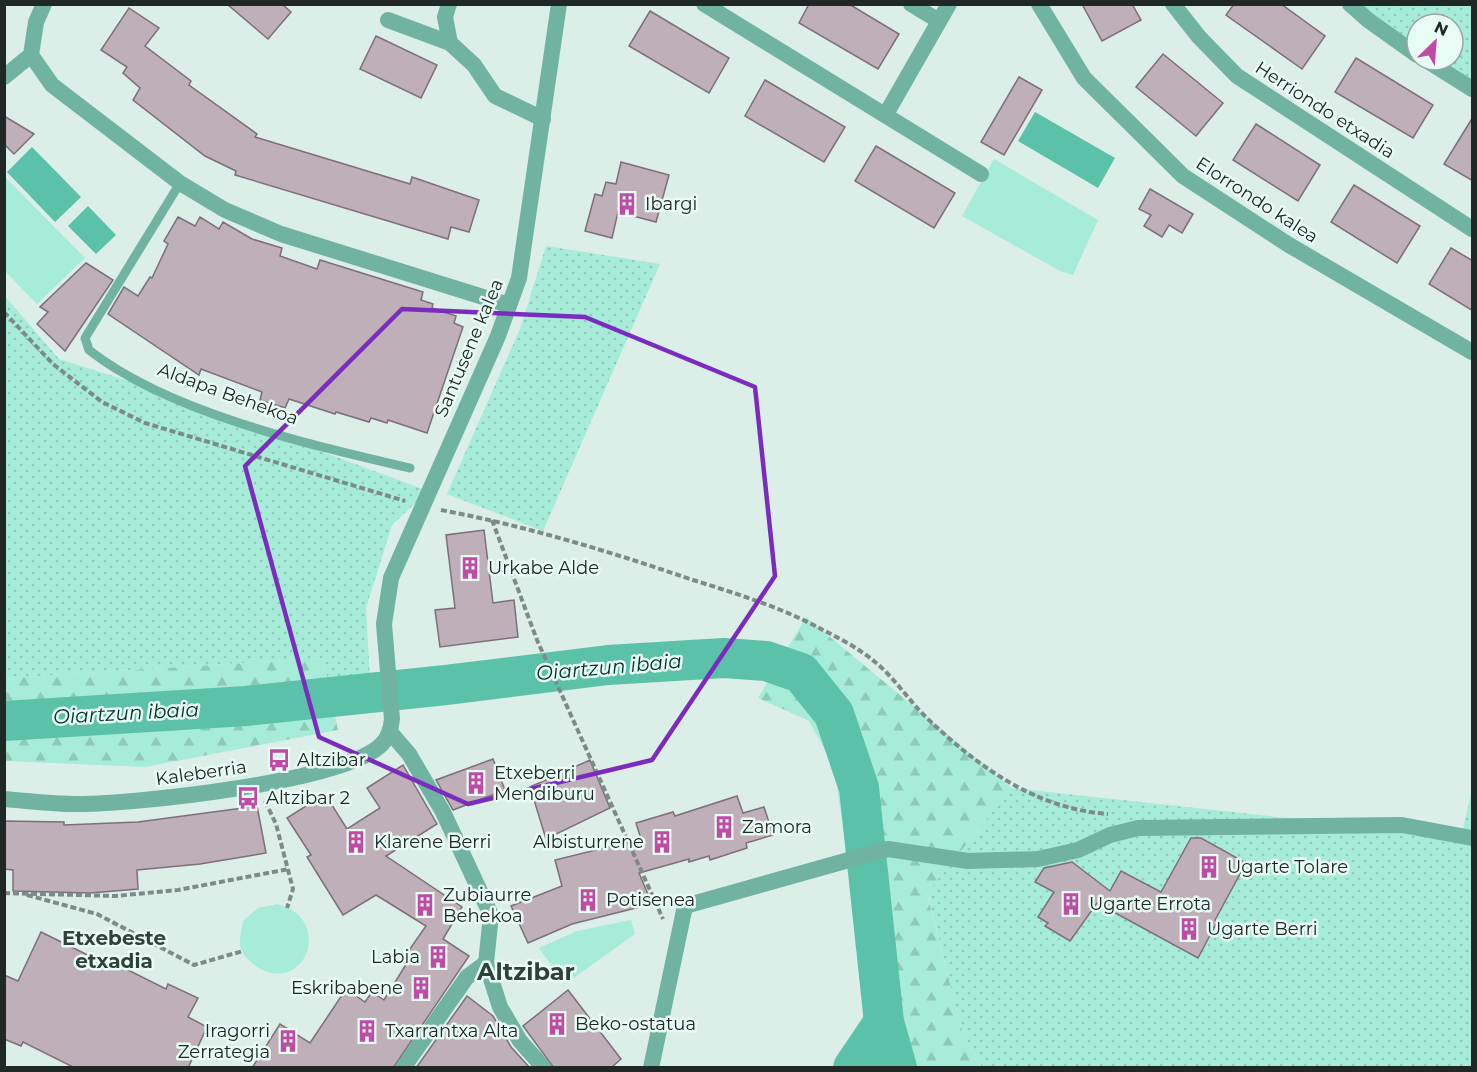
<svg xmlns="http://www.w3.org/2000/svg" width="1477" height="1072" font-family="Montserrat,sans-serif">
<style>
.grass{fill:url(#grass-dots)}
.forest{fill:url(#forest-firs)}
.park{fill:#a6ecd8}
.water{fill:#5bc2a9}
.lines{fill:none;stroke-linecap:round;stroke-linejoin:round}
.river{stroke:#5bc2a9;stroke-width:40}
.building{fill:#beafb9;stroke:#7d6f79;stroke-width:1.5}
.path{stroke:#7d8b87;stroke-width:4;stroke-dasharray:6 3;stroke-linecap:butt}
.service{stroke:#70b3a1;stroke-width:9}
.minor{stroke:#70b3a1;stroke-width:16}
.tertiary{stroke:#70b3a1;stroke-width:16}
.marked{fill:none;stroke:#7b2cbf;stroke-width:4.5;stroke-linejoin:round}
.labels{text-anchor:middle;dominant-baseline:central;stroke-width:5;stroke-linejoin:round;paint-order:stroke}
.street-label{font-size:18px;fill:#202826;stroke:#e8fcf5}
.poi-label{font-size:18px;fill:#202826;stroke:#e8fcf5;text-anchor:start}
.water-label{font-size:20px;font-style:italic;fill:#003228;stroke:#e8fcf5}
.neighbourhood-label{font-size:20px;font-weight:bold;fill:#30403b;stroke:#e8fcf5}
.district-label{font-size:24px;font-weight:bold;fill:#30403b;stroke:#e8fcf5}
</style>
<defs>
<pattern id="grass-dots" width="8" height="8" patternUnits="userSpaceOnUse" patternTransform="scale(1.5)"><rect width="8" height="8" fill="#a6ecd8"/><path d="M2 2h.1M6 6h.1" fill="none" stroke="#8fcab9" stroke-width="1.8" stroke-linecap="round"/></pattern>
<pattern id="forest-firs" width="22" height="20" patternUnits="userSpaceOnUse" patternTransform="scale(1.5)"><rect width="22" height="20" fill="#a6ecd8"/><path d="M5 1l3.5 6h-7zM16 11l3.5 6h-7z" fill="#8fcab9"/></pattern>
</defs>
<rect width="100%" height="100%" fill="#dbeee8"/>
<g class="grass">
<polygon points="1352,5 1472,5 1472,89 1426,60 1453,60 1453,24 1417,24 1417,55"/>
<polygon points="546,246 660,264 543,531 447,494 520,329"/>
<polygon points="4,295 59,359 154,389 428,491 392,525 366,608 370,679 328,683 323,658 5,678"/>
<polygon points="1012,788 1461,837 1472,790 1472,1067 982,1067 962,1031 927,892"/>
</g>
<g class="forest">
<polygon points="806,617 1012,788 927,893 962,1031 982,1067 878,1067 834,766 809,721 758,698"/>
<polygon points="323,658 338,730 145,767 5,761 5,678"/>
</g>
<g class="park">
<polygon points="994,159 1098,220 1073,275 1060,271 962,216"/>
<polygon points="4,176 85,258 37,304 5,271"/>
<path d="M278 904C283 907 290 908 295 912 313 926 314 954 295 968 277 982 249 967 241 949 238 941 242 929 243 921L258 908Z"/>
<polygon points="631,920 635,934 565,984 539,948 577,931"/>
</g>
<g class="water">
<polygon points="1035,112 1115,158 1098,188 1018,141"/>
<polygon points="32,147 81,197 55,222 7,172"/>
<polygon points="88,206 116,235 96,254 68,226"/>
</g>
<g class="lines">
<g class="river">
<polyline points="4,721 246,706 446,685 608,665 724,658 766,661 801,673 834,714 859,788 884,1022 897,1068"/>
<polyline points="853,1068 884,1022"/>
</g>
</g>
<g class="building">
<polygon points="227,4 282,4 291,12 268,39"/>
<polygon points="809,4 849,4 899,34 878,69 799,23"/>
<polygon points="1082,4 1132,4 1141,20 1102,41"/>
<polygon points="1234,4 1281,4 1325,36 1302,69 1226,15"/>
<polygon points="129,8 159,28 145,46 191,81 189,85 257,134 255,137 410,184 412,177 479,200 469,232 451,227 448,239 235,175 236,171 205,156 133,100 140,88 123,73 127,67 101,50"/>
<polygon points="650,11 729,58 709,93 629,46"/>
<polygon points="376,36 437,65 421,98 360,69"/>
<polygon points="1163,54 1223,103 1196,136 1136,87"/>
<polygon points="1356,58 1433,105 1413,138 1335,92"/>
<polygon points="1019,77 1042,90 1004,155 981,142"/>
<polygon points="765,80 845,127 824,162 745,116"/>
<polygon points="4,116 34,134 14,154 4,144"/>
<polygon points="1473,117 1473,181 1444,164"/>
<polygon points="1256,124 1320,165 1298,201 1233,160"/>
<polygon points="876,146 955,193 934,228 855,181"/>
<polygon points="621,162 669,175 656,222 618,212 612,238 585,231 595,194 602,196 606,182 616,184"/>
<polygon points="1354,185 1420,226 1397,263 1331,222"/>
<polygon points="1150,189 1193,214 1182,233 1169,225 1162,237 1144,226 1151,215 1139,209"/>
<polygon points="178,217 195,226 200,217 219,229 223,222 252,239 282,248 280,256 317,269 320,260 423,292 421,300 433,304 432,308 456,316 454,323 463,327 427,433 388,420 387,423 371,418 369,422 336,412 335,414 289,399 285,408 260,400 262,392 201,369 199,375 108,314 124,287 138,296 150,277 152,278 168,244 164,241"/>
<polygon points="1451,248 1473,261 1473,311 1429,284"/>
<polygon points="86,263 113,280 65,351 37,324 48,312 40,307"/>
<polygon points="484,530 493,603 514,600 518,637 440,647 435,610 455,608 446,535"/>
<polygon points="493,759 505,790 453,810 436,780"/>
<polygon points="590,760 610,808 546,839 530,787"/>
<polygon points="403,765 437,824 386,856 462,907 443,939 469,956 393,1068 252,1068 280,1024 310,1043 346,989 365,1002 372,992 384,1000 410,958 405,956 426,926 376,895 343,915 307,857 311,855 287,818 325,794 347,829 380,808 367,788"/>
<polygon points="737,796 743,813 764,807 773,835 746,843 747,848 710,860 709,856 689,862 689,859 639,873 652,904 572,924 528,943 511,906 562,886 555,860 641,839 636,823 673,812 675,816"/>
<polygon points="257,806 266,853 200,864 137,870 138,889 90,893 13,891 13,870 4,869 4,821 64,822 64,825 138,822"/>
<polygon points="1191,838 1201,838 1246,863 1215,920 1217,922 1198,958 1097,903 1070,941 1045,926 1048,923 1038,917 1054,892 1035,882 1044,868 1072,862 1110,891 1121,871 1161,892"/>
<polygon points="41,932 118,970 120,966 166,989 168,984 198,998 188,1017 207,1027 188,1068 75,1068 23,1042 21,1046 4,1039 4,975 18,981"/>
<polygon points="568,990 621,1059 611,1068 554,1068 523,1026"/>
<polygon points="467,996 493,1016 511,1047 530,1068 416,1068"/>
</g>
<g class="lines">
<g class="path">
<polyline points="4,312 53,364 102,402 145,423 405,501"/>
<path d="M441 510C526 526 608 551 690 579 734 593 781 607 821 629 839 638 860 649 875 662 896 679 911 704 931 722 981 769 1038 809 1108 814"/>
<polyline points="492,520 537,640 663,919"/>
<polyline points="265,801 276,824 293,889 287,908"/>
<polyline points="4,893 115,896 178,890 289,869"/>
<polyline points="27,895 97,914 194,965 243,951"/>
</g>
<path class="service" d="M180 183 85 338 89 350C169 413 311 445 410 468"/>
<g class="minor">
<polyline points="449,4 445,17 450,43"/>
<polyline points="704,4 981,174"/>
<polyline points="911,4 939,21"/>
<polyline points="1039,4 1084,78 1183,176 1289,245 1472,352"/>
<polyline points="1173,4 1199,37 1237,76 1472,229"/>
<polyline points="388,20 450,43 474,65 495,96 543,119"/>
<polyline points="31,55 52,85 180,183 225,210 281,234 509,305"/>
<polyline points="4,77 31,55 36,22 44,4"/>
<polyline points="886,114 949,4"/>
<polyline points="390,732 409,754 443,812 491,915 486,963 500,1007 520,1041 544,1068"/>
<path d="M4 799C29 801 54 804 78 804 134 804 346 782 382 744 389 737 391 729 392 719L384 624 391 578 498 336 519 278 559 4"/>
<polyline points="403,1068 467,977 486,963"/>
<polyline points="651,1068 685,906 888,849 968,861 1038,859 1078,850 1110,835 1138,828 1402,825 1472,838"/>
</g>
<g class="tertiary">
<polyline points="1350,4 1368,20 1417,55"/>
<polyline points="1426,60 1472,89"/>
</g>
</g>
<path class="marked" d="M402 309 585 317 755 387 775 576 652 760 468 804 319 737 245 466Z"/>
<defs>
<g id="building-bare" transform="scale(1.8)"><path d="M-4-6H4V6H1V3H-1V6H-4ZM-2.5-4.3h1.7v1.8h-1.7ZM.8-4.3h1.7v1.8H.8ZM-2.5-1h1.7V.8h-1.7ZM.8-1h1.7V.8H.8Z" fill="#be4ba6" stroke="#e8fcf5" stroke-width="2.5" paint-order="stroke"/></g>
<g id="bus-bare" transform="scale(1.8)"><path d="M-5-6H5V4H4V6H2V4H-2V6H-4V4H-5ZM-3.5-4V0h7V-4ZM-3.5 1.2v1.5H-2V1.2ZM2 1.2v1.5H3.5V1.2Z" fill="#be4ba6" stroke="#e8fcf5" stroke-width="2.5" paint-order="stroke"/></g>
</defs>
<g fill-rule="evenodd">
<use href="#building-bare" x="627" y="204"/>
<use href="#building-bare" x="470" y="568"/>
<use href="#bus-bare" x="279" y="760"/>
<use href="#building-bare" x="476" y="783"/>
<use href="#bus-bare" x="248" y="798"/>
<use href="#building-bare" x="724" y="827"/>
<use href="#building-bare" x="356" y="842"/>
<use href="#building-bare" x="662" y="842"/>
<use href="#building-bare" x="1209" y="867"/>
<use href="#building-bare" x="588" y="900"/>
<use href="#building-bare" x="1071" y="904"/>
<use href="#building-bare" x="425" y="905"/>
<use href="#building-bare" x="1189" y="929"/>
<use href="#building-bare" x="438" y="957"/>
<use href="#building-bare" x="421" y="988"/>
<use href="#building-bare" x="557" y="1024"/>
<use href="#building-bare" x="367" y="1031"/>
<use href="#building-bare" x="288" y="1041"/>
</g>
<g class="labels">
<g class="street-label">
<text transform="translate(1325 110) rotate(33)">Herriondo etxadia</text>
<text transform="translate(1257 200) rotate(33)">Elorrondo kalea</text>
<text transform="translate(469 348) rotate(-67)">Santusene kalea</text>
<text transform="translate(228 394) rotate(20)">Aldapa Behekoa</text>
<text transform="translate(201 773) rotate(-8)">Kaleberria</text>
</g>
<g class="poi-label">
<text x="645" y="204">Ibargi</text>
<text x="488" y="568">Urkabe Alde</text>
<text x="297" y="760">Altzibar</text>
<text x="494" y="773">Etxeberri<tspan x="494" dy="21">Mendiburu</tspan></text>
<text x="266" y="798">Altzibar 2</text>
<text x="742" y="827">Zamora</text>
<text x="374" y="842">Klarene Berri</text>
<text x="644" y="842" text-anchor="end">Albisturrene</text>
<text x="1227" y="867">Ugarte Tolare</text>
<text x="443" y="895">Zubiaurre<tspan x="443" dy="21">Behekoa</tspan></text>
<text x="606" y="900">Potisenea</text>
<text x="1089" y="904">Ugarte Errota</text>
<text x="1207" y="929">Ugarte Berri</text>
<text x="420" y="957" text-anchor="end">Labia</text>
<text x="403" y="988" text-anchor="end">Eskribabene</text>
<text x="575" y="1024">Beko-ostatua</text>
<text x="270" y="1031" text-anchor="end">Iragorri<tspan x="270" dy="21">Zerrategia</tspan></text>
<text x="385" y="1031">Txarrantxa Alta</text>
</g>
<g class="water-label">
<text transform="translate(609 667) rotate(-5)">Oiartzun ibaia</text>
<text transform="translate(126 713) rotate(-3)">Oiartzun ibaia</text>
</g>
<g class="neighbourhood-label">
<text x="114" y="938">Etxebeste<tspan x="114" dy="23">etxadia</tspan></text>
</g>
<g class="district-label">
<text x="526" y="971">Altzibar</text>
</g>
</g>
<rect width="1477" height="1072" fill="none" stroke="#202826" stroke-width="12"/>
<g transform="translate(1435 42) rotate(25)"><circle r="28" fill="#e8fcf5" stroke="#98a7a2" stroke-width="1.5"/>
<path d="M0-4.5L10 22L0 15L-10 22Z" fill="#be4ba6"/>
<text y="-9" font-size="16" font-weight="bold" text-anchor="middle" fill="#202826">N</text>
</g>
</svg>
